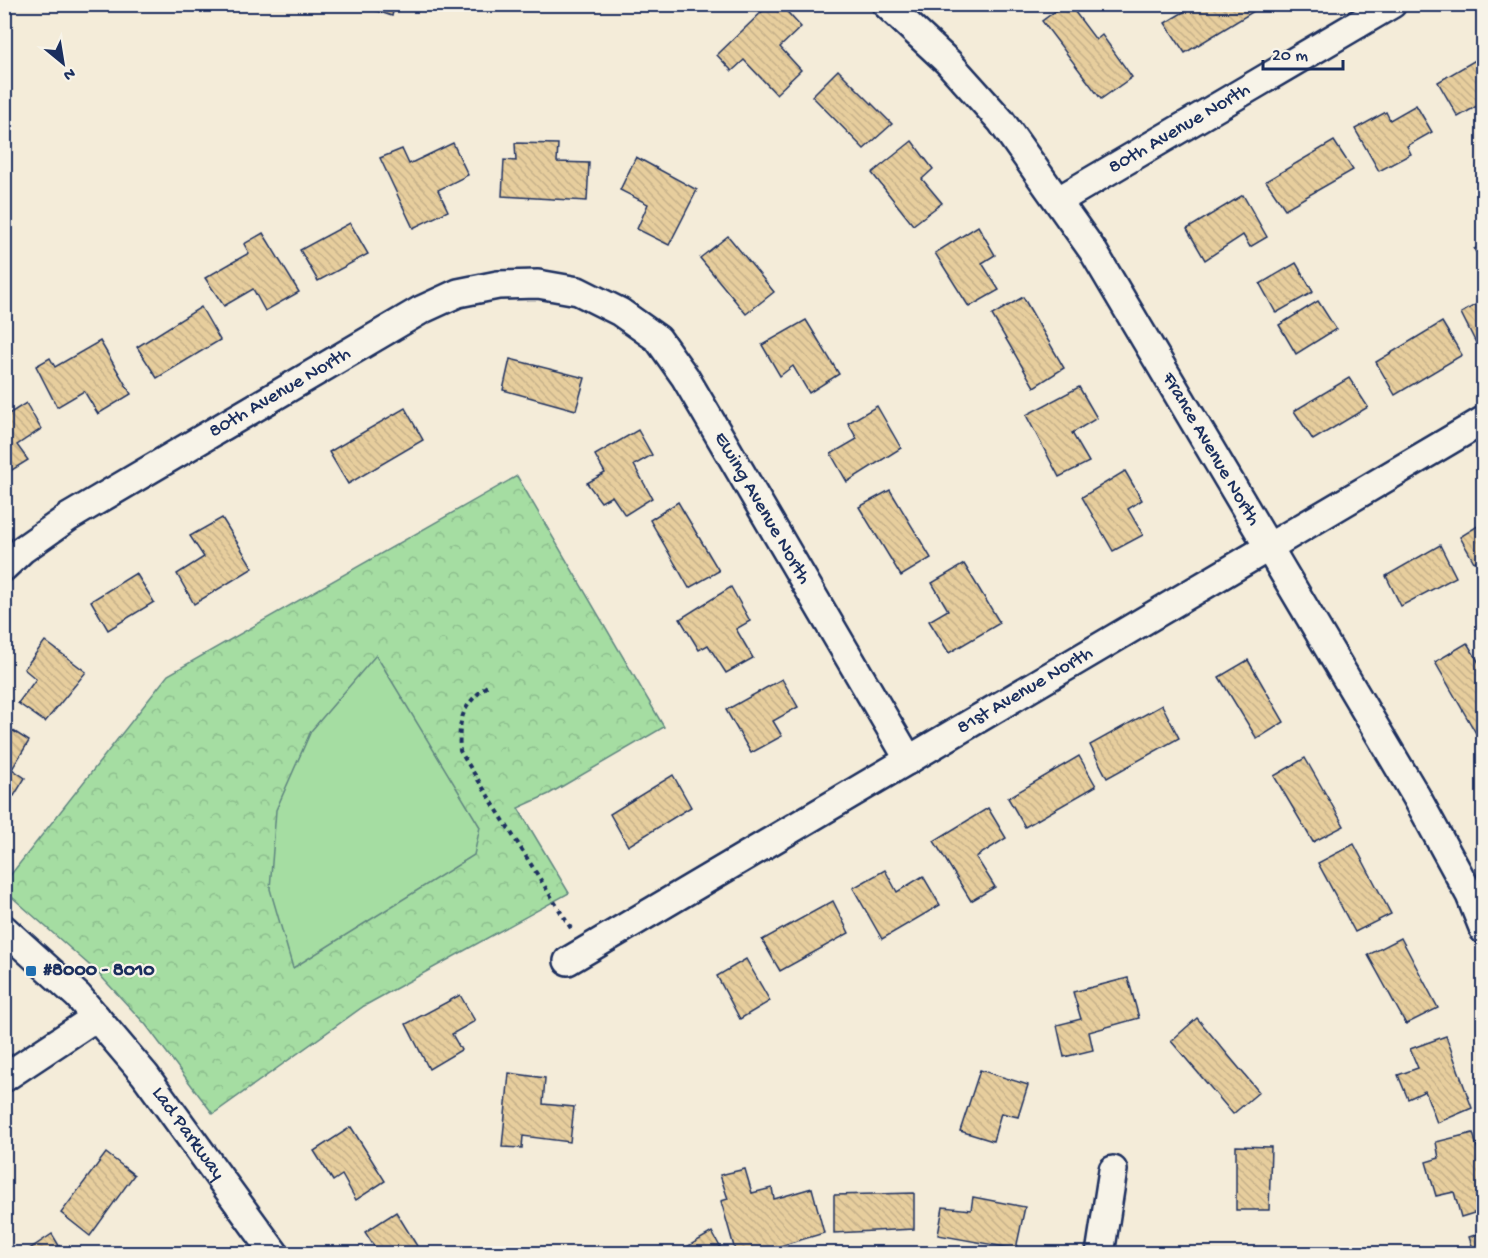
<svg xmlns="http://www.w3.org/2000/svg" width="1488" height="1258" font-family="'Gochi Hand',sans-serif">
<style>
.forest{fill:url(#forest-crowns);stroke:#608680;stroke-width:1.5}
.garden{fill:#a5dda2;stroke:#608680;stroke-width:1.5}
.building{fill:url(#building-back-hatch);stroke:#1b2f5e;stroke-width:1.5}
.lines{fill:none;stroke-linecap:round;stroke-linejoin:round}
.street-casing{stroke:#1b2f5e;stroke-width:32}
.path{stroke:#1b2f5e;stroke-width:4;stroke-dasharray:4.5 4.5;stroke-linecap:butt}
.street{stroke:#f7f3e8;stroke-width:27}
.poi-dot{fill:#1f6fb2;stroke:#f7f3e8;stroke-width:2}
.labels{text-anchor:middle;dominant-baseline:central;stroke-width:4.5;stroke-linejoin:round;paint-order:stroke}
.street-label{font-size:20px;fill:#1b2f5e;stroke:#f7f3e8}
.poi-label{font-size:20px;font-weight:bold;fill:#1b2f5e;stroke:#f7f3e8;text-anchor:start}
</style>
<defs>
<pattern id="forest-crowns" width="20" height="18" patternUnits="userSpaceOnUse" patternTransform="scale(1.5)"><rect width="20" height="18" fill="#a5dda2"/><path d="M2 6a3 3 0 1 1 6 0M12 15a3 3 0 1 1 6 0" fill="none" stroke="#8dbe8e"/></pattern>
<pattern id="building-back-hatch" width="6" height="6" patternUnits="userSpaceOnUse" patternTransform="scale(1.5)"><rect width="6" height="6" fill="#e7ce9d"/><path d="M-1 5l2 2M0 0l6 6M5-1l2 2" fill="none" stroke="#c6b18a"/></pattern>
</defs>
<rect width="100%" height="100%" fill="#f4ecd9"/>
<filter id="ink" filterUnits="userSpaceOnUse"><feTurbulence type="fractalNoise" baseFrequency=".0167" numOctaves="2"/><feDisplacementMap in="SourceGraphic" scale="12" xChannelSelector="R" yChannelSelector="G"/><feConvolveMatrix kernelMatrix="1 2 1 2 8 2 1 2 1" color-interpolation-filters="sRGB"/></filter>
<g filter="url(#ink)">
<polygon class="forest" points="517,476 664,727 549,794 518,808 569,893 364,1006 213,1114 146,1025 96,971 5,891 5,882 168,675"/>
<polygon class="garden" points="376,655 480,827 474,855 293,968 270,889 276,810 311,731"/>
<g class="building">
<polygon points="356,4 395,4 392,16"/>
<polygon points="770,4 780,4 801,27 780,47 801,70 776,94 744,60 732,71 717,55"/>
<polygon points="1065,4 1069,4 1096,40 1102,35 1132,77 1101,99 1042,21"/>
<polygon points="1197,4 1257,4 1259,8 1185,53 1165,23"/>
<polygon points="1484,55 1484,102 1458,117 1438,82"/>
<polygon points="838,70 892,124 864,149 812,96"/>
<polygon points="1416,105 1432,132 1407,146 1411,154 1379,171 1355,129 1386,112 1390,120"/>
<polygon points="912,141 933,169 922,179 942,203 913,225 872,173"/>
<polygon points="1334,141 1353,170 1285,209 1266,181"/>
<polygon points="453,143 468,175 438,190 448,211 413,228 380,158 402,149 409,164"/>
<polygon points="515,143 558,144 557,162 589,163 587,201 502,196 504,160 516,161"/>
<polygon points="636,157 697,190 669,245 637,229 648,204 620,190"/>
<polygon points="1243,195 1267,237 1250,247 1243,235 1205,260 1187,229"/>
<polygon points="350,223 368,254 318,281 300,250"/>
<polygon points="978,226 995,255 982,263 999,290 969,307 935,253"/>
<polygon points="263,233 299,292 265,311 253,289 224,306 205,278 249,253 244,244"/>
<polygon points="728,236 774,292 746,314 700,258"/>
<polygon points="1484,244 1484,265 1474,249"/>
<polygon points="1296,263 1313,292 1276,313 1260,284"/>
<polygon points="1023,297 1064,368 1034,387 992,315"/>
<polygon points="1484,300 1484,338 1476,343 1461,313"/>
<polygon points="1318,301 1336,329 1296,354 1279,325"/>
<polygon points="201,307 220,340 157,378 137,347"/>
<polygon points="806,320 839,374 809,393 793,366 780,376 762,345"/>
<polygon points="1442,322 1462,355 1395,395 1376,362"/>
<polygon points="100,341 131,394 98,414 84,391 57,407 36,366 50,358 55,367"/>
<polygon points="510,359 585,378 576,410 503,390"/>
<polygon points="1349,378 1368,407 1313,440 1294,411"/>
<polygon points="1079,387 1097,418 1072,433 1089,462 1059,477 1026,415"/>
<polygon points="26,403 41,429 17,445 28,460 4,475 4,417"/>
<polygon points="877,406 901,448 847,482 831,454 857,439 848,423"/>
<polygon points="405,408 423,440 348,484 329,452"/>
<polygon points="638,430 652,455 634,465 652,498 625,515 612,496 601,502 587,483 605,473 595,455"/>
<polygon points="1125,471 1142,500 1128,509 1143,535 1113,551 1082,497"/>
<polygon points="890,490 931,558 901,576 859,507"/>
<polygon points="678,502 719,571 689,588 650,520"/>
<polygon points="222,518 253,568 194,604 177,574 204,557 190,536"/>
<polygon points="1484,522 1484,556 1474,562 1460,537"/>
<polygon points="1440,545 1456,577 1401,606 1386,576"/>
<polygon points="964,564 1000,623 949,653 929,621 948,610 932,583"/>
<polygon points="136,573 154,602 108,630 91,601"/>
<polygon points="731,587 750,621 736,629 753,658 726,673 708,645 699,650 680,619"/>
<polygon points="45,641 86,672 45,722 18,703 36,679 24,669"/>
<polygon points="1467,643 1484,671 1484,740 1481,742 1435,662"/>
<polygon points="1248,660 1284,722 1257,739 1219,677"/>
<polygon points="782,679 798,707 773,721 782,736 751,753 726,710"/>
<polygon points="1162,705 1179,738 1107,778 1090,745"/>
<polygon points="4,725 29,741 12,769 25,778 14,796 4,789"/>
<polygon points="1079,756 1096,786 1025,827 1008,798"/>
<polygon points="1305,758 1344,826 1313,842 1274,776"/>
<polygon points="673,775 691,807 628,846 610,814"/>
<polygon points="988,808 1006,838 976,857 995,887 971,901 934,841"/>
<polygon points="1354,844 1391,914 1355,932 1318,863"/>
<polygon points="885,870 897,892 923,876 940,905 882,939 853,888"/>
<polygon points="833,901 849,933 780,971 762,940"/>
<polygon points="1401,938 1438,1008 1406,1024 1368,955"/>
<polygon points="746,959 770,1001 740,1019 717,976"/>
<polygon points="1128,978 1139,1018 1089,1032 1093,1050 1064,1057 1057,1025 1081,1019 1073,992"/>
<polygon points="460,995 475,1021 452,1034 461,1050 429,1069 406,1024"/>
<polygon points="1197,1018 1259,1092 1233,1114 1171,1041"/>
<polygon points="1446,1036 1472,1108 1437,1123 1425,1091 1408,1099 1398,1075 1418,1068 1410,1049"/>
<polygon points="980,1070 1028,1085 1018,1117 1001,1113 993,1141 960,1131"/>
<polygon points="509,1073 545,1078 543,1104 574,1107 570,1142 523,1136 522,1148 502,1147"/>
<polygon points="351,1127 385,1181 356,1200 342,1175 333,1181 314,1151"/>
<polygon points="1473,1133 1484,1170 1484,1210 1461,1217 1454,1192 1436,1196 1426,1162 1439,1158 1436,1142"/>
<polygon points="1236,1146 1271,1147 1269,1210 1236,1210"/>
<polygon points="106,1153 134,1175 90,1236 61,1213"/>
<polygon points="745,1169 752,1193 772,1188 774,1199 812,1188 824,1233 753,1254 736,1254 721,1201 728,1199 720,1175"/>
<polygon points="914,1193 914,1229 834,1233 834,1195"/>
<polygon points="973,1197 1025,1207 1016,1249 938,1235 943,1207 971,1210"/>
<polygon points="396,1212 422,1254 379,1254 365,1232"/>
<polygon points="712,1232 724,1254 675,1254"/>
<polygon points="1484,1232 1484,1254 1475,1254 1469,1237"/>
<polygon points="52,1234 64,1254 22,1254"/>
</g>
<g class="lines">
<g class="street-casing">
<g id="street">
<path id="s1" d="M886 4 948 62 1001 121 1093 251 1416 796 1470 895 1484 930"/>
<path id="s2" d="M1059 200 1392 4"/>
<path id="s3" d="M4 567 22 550 69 517 421 310 458 293 498 285 538 284 578 291 620 312 658 339 685 377 909 760"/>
<path id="s4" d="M4 929 78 996 145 1075 275 1254"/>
<path id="s5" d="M568 961 1484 420"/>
<polyline points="4,1078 96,1017"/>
<polyline points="1100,1254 1113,1170"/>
</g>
</g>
<path class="path" d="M487 686C462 706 458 719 460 751L572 930"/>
<use href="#street" class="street"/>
</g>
</g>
<rect class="poi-dot" x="25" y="965" width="12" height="12" rx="3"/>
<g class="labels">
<g class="street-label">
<text stroke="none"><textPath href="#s2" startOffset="140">80th Avenue North</textPath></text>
<text stroke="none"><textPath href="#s3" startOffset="327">80th Avenue North</textPath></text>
<text stroke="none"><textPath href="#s1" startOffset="554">France Avenue North</textPath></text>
<text stroke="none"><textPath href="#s3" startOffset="945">Ewing Avenue North</textPath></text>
<text stroke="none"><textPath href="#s5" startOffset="531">81st Avenue North</textPath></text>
<text stroke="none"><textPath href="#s4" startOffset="276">Lad Parkway</textPath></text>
</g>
<g class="poi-label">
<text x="43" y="971">#8000 - 8010</text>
</g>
</g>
<rect width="1488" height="1258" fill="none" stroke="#f7f3e8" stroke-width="24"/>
<rect x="12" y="12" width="1464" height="1234" fill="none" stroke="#1b2f5e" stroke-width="2" filter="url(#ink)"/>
<g transform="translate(63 63) rotate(150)" stroke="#f7f3e8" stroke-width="4.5" paint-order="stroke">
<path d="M0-4.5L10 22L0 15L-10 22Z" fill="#1b2f5e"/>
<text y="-9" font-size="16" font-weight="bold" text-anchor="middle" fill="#1b2f5e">N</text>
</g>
<path d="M1263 60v9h80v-9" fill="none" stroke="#1b2f5e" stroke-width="3"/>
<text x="1272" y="60" font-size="18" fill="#1b2f5e" stroke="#f7f3e8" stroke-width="4.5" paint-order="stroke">20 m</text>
</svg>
